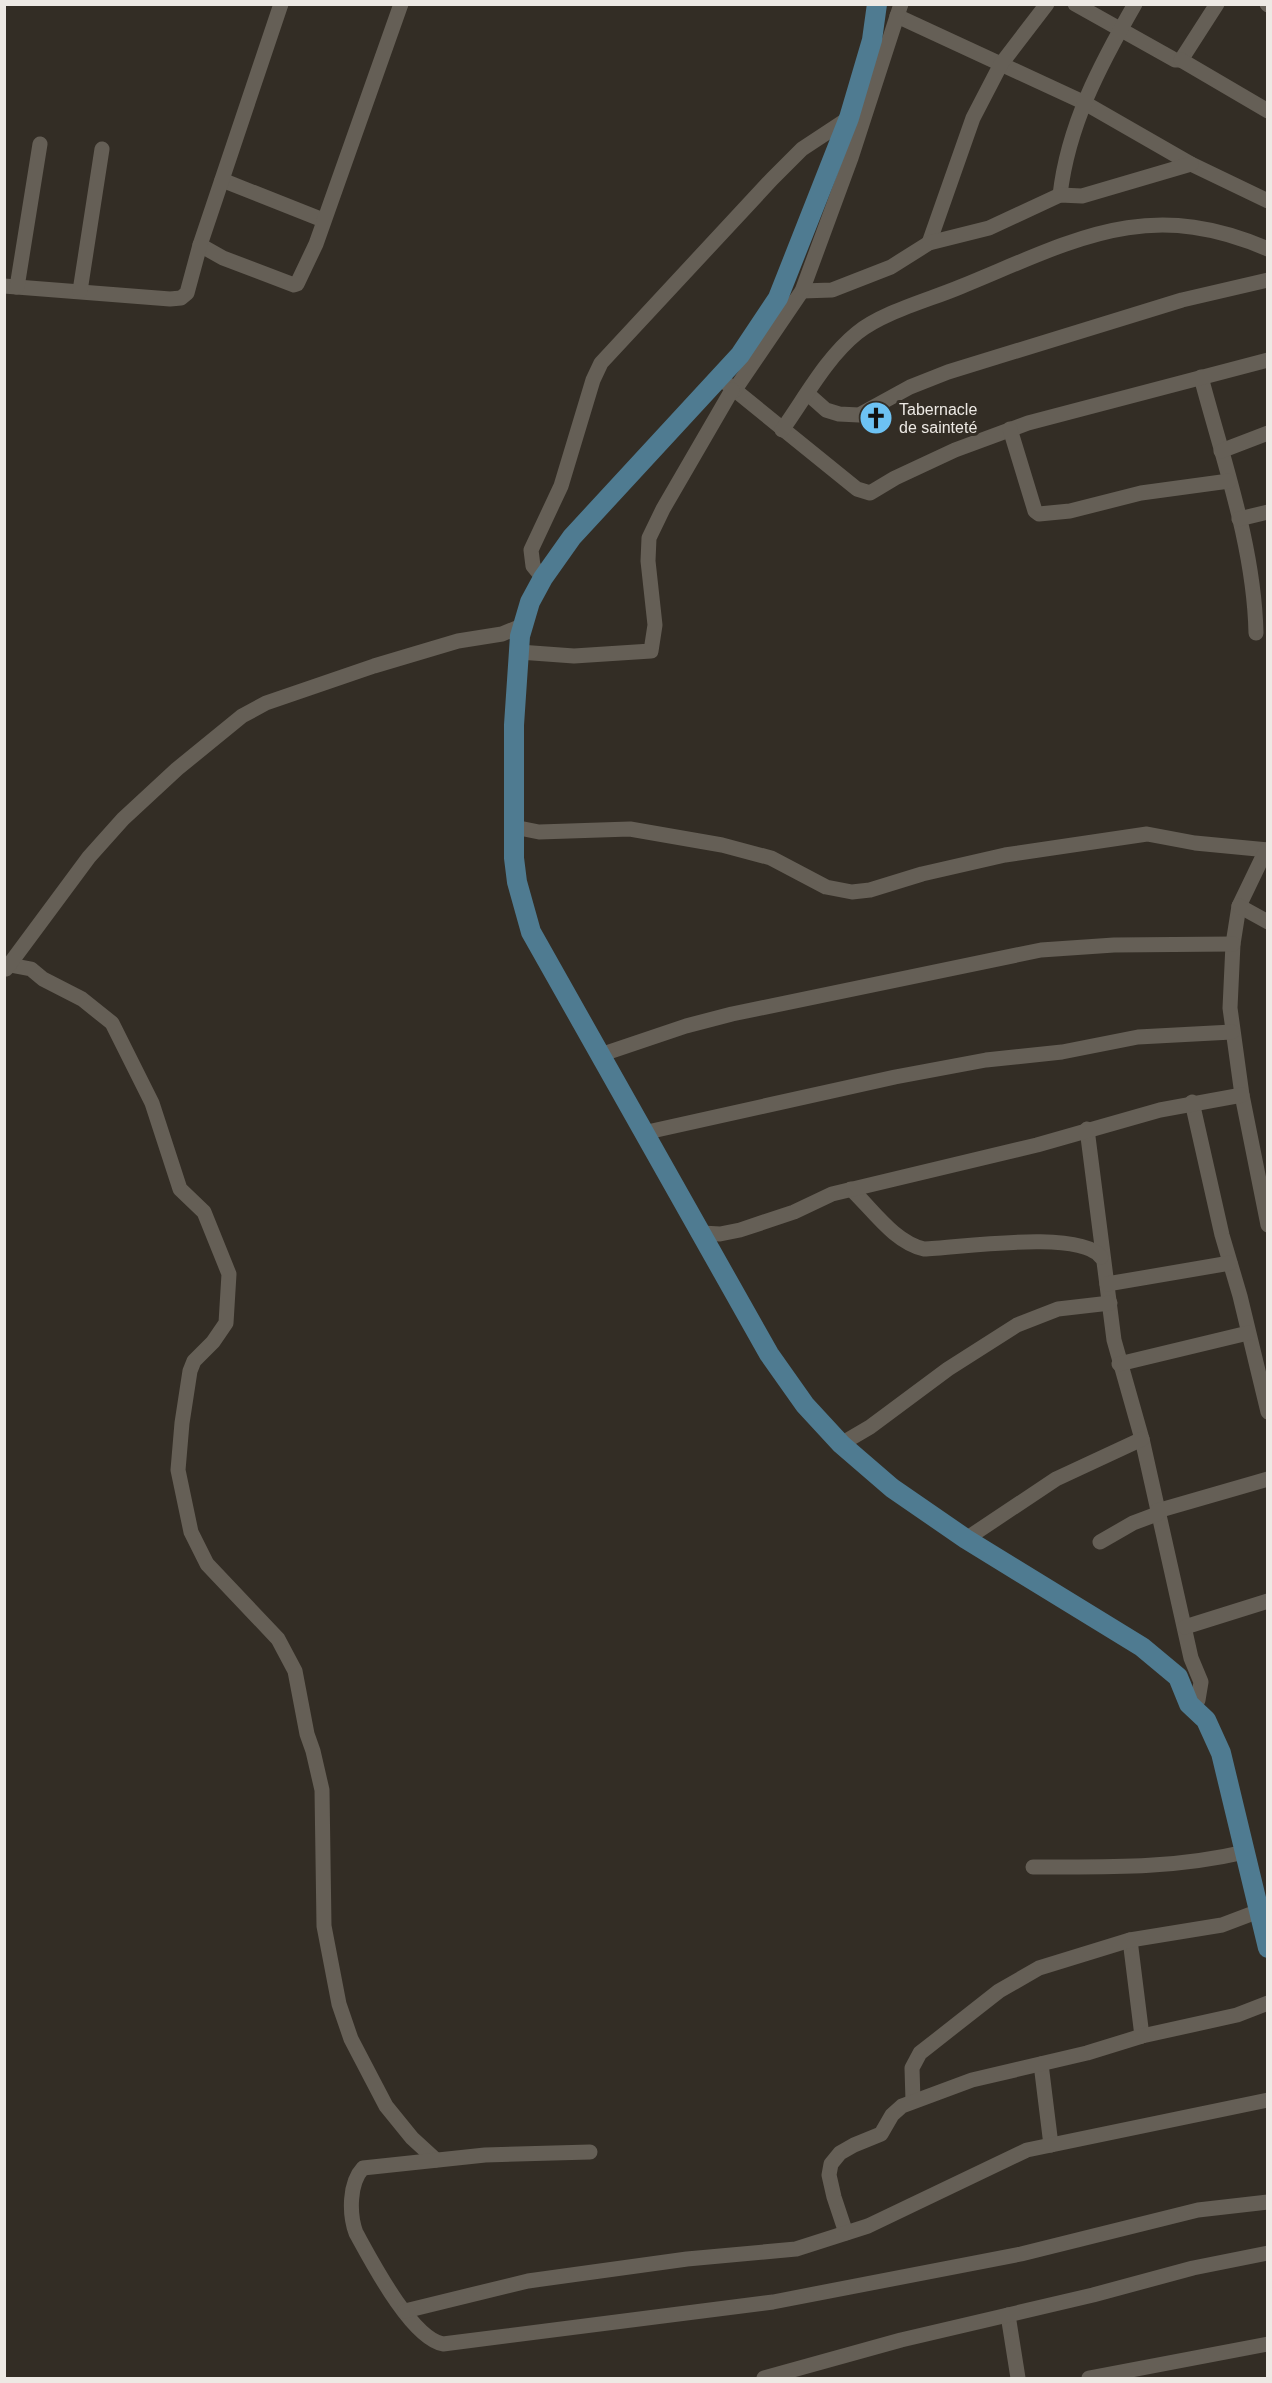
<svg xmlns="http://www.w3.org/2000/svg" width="1272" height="2383" font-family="Helvetica,sans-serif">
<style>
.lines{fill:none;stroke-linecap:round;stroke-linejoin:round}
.minor{stroke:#655f56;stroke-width:15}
.major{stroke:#4f7b91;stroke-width:20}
.labels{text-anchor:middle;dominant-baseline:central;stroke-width:6;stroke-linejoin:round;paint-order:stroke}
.poi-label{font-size:16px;fill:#ede9e4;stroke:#332d25;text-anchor:start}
</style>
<rect width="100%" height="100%" fill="#332d25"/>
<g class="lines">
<g class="minor">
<polyline points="1075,4 1175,60 1181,60 1217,4"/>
<polyline points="1267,4 1268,5"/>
<polyline points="897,16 1083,102 1191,164 1268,201"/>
<polyline points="1181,60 1268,111"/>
<polyline points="222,180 323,220"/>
<path d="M1060 195C1068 125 1100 65 1135 4"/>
<polyline points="929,243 973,118 1001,64 1047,4"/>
<polyline points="200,245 223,258 294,285 297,284 316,244 401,4"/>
<polyline points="4,286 170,299 181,298 187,293 200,245 281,4"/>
<polyline points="17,287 40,144"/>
<polyline points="80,291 102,149"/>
<polyline points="802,291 832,290 891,267 929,243 989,228 1060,195 1082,196 1191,164"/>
<path d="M1201 377C1223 460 1254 546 1256 633"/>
<polyline points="720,378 857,489 870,493 895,478 955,450 1028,423 1268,360"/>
<polyline points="734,391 802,291 851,158 901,4"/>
<polyline points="808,394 826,410 839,414 859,415 910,387 948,372 1182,300 1268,280"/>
<polyline points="1010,429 1035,511 1039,514 1070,511 1141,493 1229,481"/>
<path d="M782 430C805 398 826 358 857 333 883 312 929 300 960 287 1073 241 1146 196 1268 249"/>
<polyline points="1221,451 1268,433"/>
<polyline points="1239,519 1268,512"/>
<polyline points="543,578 533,566 531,550 561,486 593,380 601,363 772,179 802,149 849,118"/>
<polyline points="519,652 574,656 651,651 655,625 648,561 649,538 663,509 732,390"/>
<polyline points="514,827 539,832 630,829 722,845 771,858 826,887 852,892 870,890 922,874 1005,855 1147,834 1195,843 1268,850"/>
<polyline points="1266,850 1239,906 1233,944 1230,1008 1242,1095 1268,1225"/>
<polyline points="1239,906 1268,922"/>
<polyline points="10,965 31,969 43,979 82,999 112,1023 152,1103 180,1189 204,1212 229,1274 226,1323 213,1342 194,1361 190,1371 182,1423 178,1470 191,1532 207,1564 278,1639 295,1671 307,1734 313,1751 322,1790 324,1926 339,2004 351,2039 386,2106 412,2138 436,2160"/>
<polyline points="6,969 89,857 123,819 177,769 242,716 266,703 374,666 458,641 502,634 524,625"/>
<polyline points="600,1055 686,1026 732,1014 1041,950 1114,945 1233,944"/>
<polyline points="1192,1102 1222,1235 1240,1296 1268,1412"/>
<polyline points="1087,1129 1114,1340 1142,1439 1191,1658 1201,1682 1198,1700 1189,1704"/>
<polyline points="643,1133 895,1077 986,1060 1062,1052 1138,1037 1232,1032"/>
<path d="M851 1189C873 1210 894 1242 924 1249 959 1248 1079 1229 1101 1257"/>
<polyline points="702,1233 720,1234 740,1230 794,1212 832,1194 1037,1145 1160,1110 1242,1095"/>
<polyline points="1107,1284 1230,1263"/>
<polyline points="1119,1364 1248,1333"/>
<polyline points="841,1444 870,1427 948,1369 1017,1325 1058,1309 1110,1303"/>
<polyline points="966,1539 1056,1479 1142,1439"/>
<polyline points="1100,1542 1133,1523 1157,1514 1157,1511 1268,1479"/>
<polyline points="1185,1627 1268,1601"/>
<path d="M1033 1867C1107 1867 1172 1869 1245 1852"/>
<polyline points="1130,1940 1142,2036"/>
<polyline points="1041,2064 1051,2145"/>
<polyline points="913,2101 912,2068 920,2053 999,1991 1039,1968 1130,1940 1222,1925 1259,1911"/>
<path d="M590 2152 485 2155 363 2168C349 2183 349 2214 356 2233 371 2260 411 2338 443 2344L773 2302 1021 2254 1198 2210 1268 2202"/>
<polyline points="846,2233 834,2197 829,2175 831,2164 840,2153 854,2145 881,2134 892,2115 902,2106 972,2080 1087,2053 1142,2036 1237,2015 1268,2003"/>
<polyline points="405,2311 528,2281 687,2259 796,2249 868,2226 1027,2150 1268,2100"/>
<polyline points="1008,2315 1018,2378"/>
<polyline points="764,2378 901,2340 1093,2295 1193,2268 1268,2253"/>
<polyline points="1089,2378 1268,2344"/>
</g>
<polyline class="major" points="877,4 872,40 849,118 778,298 740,355 572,537 543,578 530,602 520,636 514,725 514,858 517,882 531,932 769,1354 805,1405 841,1444 892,1488 966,1539 1142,1647 1178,1677 1189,1704 1206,1720 1221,1753 1268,1948"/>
</g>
<defs>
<g id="church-disc" transform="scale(1.725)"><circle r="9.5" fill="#6dc2f3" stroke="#332d25"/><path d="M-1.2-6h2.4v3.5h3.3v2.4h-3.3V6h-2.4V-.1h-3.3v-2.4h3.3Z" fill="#111"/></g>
</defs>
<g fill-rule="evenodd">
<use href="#church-disc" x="876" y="418"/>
</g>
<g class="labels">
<g class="poi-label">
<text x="899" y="409">Tabernacle<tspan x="899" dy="18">de sainteté</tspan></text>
</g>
</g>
<rect width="1272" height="2383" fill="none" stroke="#ede9e4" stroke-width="12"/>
</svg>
